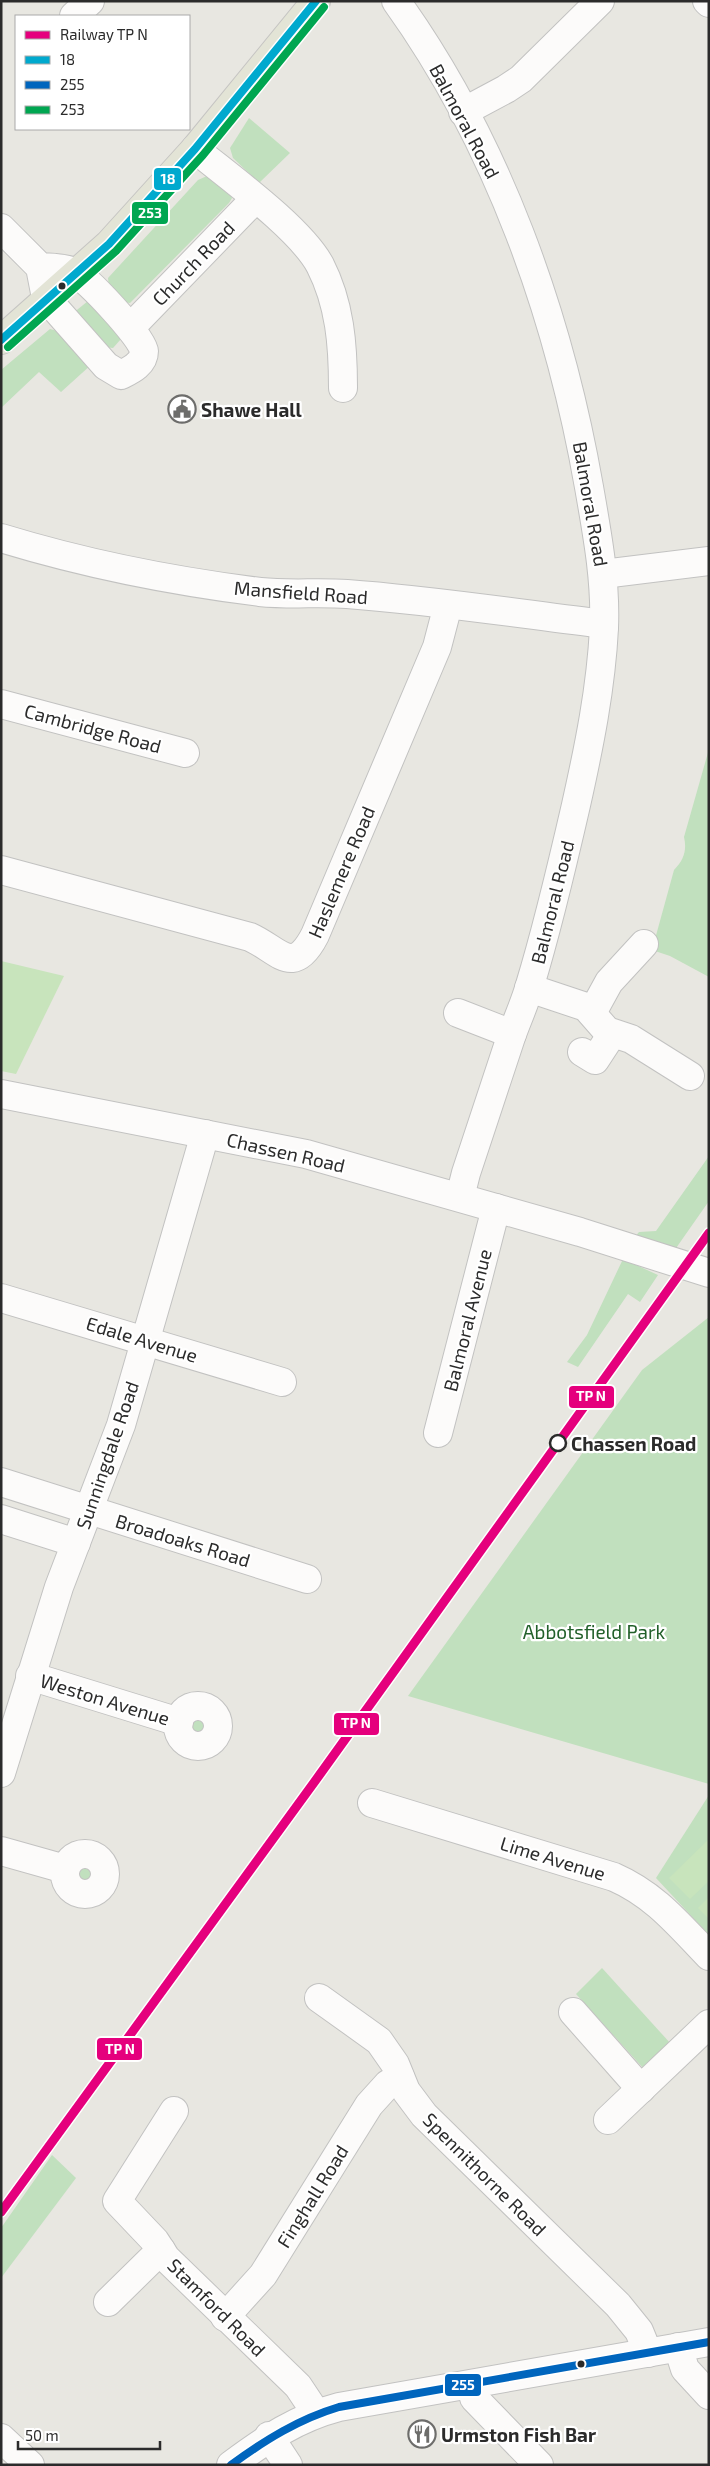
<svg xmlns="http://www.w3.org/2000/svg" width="710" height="2466" font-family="'Exo 2',sans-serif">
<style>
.green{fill:#c1e0be}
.pitch{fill:#c8e4bc}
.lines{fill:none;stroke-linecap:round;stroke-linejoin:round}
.minor-casing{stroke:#c2c2c1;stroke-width:30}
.major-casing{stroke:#c5c4c2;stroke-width:30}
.minor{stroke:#fcfbfa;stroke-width:28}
.major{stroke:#e3e4d6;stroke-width:28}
.bus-1-casing{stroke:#fff;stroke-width:11}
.bus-2-casing{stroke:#fff;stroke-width:11}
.bus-3-casing{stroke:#fff;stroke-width:11}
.bus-1{stroke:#00a9ce;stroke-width:8}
.bus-2{stroke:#0065bd;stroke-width:8}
.bus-3{stroke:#00a651;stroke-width:8}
.rail-1-casing{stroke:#fff;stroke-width:12}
.rail-1{stroke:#e5007d;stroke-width:9}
.bus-dot{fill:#2b2b2b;stroke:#fff;stroke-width:2}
.stop-dot{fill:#fff;stroke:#2b2b2b;stroke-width:2.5}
.labels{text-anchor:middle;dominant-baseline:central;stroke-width:4.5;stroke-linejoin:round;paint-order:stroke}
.street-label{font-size:19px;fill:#2b2b2b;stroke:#fff}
.poi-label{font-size:19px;font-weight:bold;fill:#2b2b2b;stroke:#fff;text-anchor:start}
.stop-label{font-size:19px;font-weight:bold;fill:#2b2b2b;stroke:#fff;text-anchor:start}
.park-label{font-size:19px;fill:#22602a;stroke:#fff}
.line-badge{stroke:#fff;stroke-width:2}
.badge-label{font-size:14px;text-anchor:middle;font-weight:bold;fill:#fff}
</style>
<rect width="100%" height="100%" fill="#e8e7e1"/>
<g class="green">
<polygon points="249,118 290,153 259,183 233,158 230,148"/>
<polygon points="207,176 229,191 232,198 229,203 130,303 123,302 109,288 108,278 198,180"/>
<polygon points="88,301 120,333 121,339 113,348 104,347 72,314"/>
<polygon points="50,329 61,332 92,364 61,392 39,372 1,408 1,370"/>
<path d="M709 749V977L670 956 652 950 674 870C684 860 687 850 684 837Z"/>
<polygon points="709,1156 709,1201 674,1251 634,1238 639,1232 656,1231"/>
<polygon points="623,1259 658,1275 640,1302 628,1294 578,1367 567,1362 587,1335"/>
<polygon points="709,1317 709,1784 408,1696 642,1370"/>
<circle cx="199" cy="1727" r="13"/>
<polygon points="709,1795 709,1935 656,1878"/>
<circle cx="85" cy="1875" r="12"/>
<polygon points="602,1968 671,2044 644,2069 576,1994"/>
<polygon points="52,2155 76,2178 1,2278 1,2228"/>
</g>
<g class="pitch">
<polygon points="1,961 64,976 16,1074 1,1071"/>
<polygon points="709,1839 709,1881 690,1899 669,1878"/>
<polygon points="709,1897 709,1919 698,1908"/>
</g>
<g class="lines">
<g class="minor-casing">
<g id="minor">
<path d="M396 1C498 143 559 316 589 487 597 533 606 580 604 628 601 688 589 747 576 805 562 866 548 926 530 985 525 1003 517 1020 511 1037 496 1082 481 1128 466 1173L460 1197"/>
<polyline points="707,1 709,3"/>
<polyline points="74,16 90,1"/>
<polyline points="463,112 506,89 521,79 600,1"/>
<path d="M195 149C229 177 300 228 320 265 340 304 343 345 343 388"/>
<path d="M1 228 40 267 46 298 106 366 121 375C131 370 144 364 144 351 144 339 85 276 74 272 63 267 51 268 40 267"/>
<polyline points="131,327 255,199"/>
<path d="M1 538C86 564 172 581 260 592 289 595 319 592 347 594 430 600 513 613 596 623L604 627"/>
<polyline points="603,574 709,561"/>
<polyline points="1,704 185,753"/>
<path d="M1 870 250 937C279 950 293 978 315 935L437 647 448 605"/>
<polyline points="529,988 586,1007 607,1031 631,1039 690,1076"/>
<polyline points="458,1013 512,1034"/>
<polyline points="592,1013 609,982 644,944"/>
<polyline points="582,1052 595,1060 612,1034"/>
<polyline points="1,1094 306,1154 580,1232 709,1273"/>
<polyline points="1,1298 282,1382"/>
<polyline points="438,1433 496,1208"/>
<polyline points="1,1482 307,1579"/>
<polyline points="1,1519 76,1543"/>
<polyline points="30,1676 179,1722"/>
<circle cx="198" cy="1726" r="20"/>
<polyline points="1,1773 59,1587 121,1425 205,1134"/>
<path d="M372 1803 614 1877C655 1895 678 1924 709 1956"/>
<polyline points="1,1851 65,1869"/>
<circle cx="85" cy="1874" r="20"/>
<polyline points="319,1998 379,2041 395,2064 406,2091 424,2115 618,2305 639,2331 648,2353"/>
<polyline points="573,2012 641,2089"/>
<polyline points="174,2111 117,2201 155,2241 166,2258 298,2386 316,2413"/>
<polyline points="608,2120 709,2024"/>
<polyline points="108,2302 161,2250"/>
<polyline points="225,2317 263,2275 369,2105 388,2084 400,2077"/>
<polyline points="678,2347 685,2369 709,2395"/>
<polyline points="472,2384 474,2398 539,2465"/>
<polyline points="269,2436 288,2465"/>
<polyline points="1,2438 30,2465"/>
<path d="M231 2465C266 2439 297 2418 339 2407L709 2342"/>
</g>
</g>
<g class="major-casing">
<polyline id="major" points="1,340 109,244 195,149 316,1"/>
</g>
<use href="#minor" class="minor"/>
<use href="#major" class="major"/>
<g class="bus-1-casing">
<polyline id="bus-1" points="1,340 109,244 195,149 316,1"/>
</g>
<g class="bus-2-casing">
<path id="bus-2" d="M231 2465C265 2440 299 2419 339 2407L709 2342"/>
</g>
<g class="bus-3-casing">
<polyline id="bus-3" points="8,347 116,251 203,155 324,7"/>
</g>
<use href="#bus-1" class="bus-1"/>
<use href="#bus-2" class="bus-2"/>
<use href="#bus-3" class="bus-3"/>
<g class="rail-1-casing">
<polyline id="rail-1" points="1,2212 318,1777 709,1233"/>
</g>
<use href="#rail-1" class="rail-1"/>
</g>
<defs>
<g id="civic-ring" transform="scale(1.4375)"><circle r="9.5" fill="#fff" stroke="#6d6d6b" stroke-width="1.5"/><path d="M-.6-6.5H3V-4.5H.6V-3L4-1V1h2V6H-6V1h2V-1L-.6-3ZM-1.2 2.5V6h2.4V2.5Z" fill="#6d6d6b"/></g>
<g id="restaurant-ring" transform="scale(1.4375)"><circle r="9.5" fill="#fff" stroke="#6d6d6b" stroke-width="1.5"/><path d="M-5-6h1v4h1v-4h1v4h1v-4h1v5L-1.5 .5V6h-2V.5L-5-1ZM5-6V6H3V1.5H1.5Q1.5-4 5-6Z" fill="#6d6d6b"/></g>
</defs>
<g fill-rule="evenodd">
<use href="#civic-ring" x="182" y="409"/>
<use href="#restaurant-ring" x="422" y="2434"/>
</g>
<g class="bus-dot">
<circle cx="62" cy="286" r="4.5"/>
<circle cx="581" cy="2364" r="4.5"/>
</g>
<circle class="stop-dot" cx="558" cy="1443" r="8"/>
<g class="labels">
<g class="street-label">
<text transform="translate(465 121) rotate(62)">Balmoral Road</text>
<text transform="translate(193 263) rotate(-46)">Church Road</text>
<text transform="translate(591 504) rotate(80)">Balmoral Road</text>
<text transform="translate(301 592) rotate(4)">Mansfield Road</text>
<text transform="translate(93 728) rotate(15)">Cambridge Road</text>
<text transform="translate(341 872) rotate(-67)">Haslemere Road</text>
<text transform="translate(552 902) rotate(-76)">Balmoral Road</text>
<text transform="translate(286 1152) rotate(13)">Chassen Road</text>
<text transform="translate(467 1320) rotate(-76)">Balmoral Avenue</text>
<text transform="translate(142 1339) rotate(17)">Edale Avenue</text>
<text transform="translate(107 1455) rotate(-71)">Sunningdale Road</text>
<text transform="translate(183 1540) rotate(17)">Broadoaks Road</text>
<text transform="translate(105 1699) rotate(17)">Weston Avenue</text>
<text transform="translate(553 1858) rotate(17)">Lime Avenue</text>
<text transform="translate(485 2174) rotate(45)">Spennithorne Road</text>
<text transform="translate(312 2196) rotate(-58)">Finghall Road</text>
<text transform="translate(217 2307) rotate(45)">Stamford Road</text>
</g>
<g class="poi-label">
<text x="201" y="409">Shawe Hall</text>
<text x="441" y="2434">Urmston Fish Bar</text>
</g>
<g class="stop-label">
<text x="571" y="1443">Chassen Road</text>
</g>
<g class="park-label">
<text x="594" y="1631">Abbotsfield Park</text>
</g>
</g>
<g class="line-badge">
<rect x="153" y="167" width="29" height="24" rx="5" fill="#00a9ce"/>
<rect x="131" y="201" width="38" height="24" rx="5" fill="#00a651"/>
<rect x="568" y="1385" width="47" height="24" rx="5" fill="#e5007d"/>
<rect x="333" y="1712" width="47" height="24" rx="5" fill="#e5007d"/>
<rect x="96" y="2037" width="47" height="24" rx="5" fill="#e5007d"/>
<rect x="444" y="2373" width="38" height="24" rx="5" fill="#0065bd"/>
</g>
<g class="badge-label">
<text x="168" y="184">18</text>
<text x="150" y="218">253</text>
<text x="591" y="1401">TP N</text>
<text x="356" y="1728">TP N</text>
<text x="120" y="2054">TP N</text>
<text x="463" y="2390">255</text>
</g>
<rect width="710" height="2466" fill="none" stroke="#2b2b2b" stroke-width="5"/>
<rect x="15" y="15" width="175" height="115" fill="#ffffff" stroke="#aaaaaa"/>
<rect x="25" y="31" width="25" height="8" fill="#e5007d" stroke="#aaaaaa"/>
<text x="60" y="40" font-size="15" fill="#2b2b2b">Railway TP N</text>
<rect x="25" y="56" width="25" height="8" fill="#00a9ce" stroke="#aaaaaa"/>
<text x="60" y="65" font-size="15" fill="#2b2b2b">18</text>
<rect x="25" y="81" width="25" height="8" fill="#0065bd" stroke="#aaaaaa"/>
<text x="60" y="90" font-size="15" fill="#2b2b2b">255</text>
<rect x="25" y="106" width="25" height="8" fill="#00a651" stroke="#aaaaaa"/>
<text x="60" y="115" font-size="15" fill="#2b2b2b">253</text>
<path d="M18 2441v8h142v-8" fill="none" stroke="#2b2b2b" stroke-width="2.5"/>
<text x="25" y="2441" font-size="15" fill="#2b2b2b" stroke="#ffffff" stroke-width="4" paint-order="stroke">50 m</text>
</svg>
